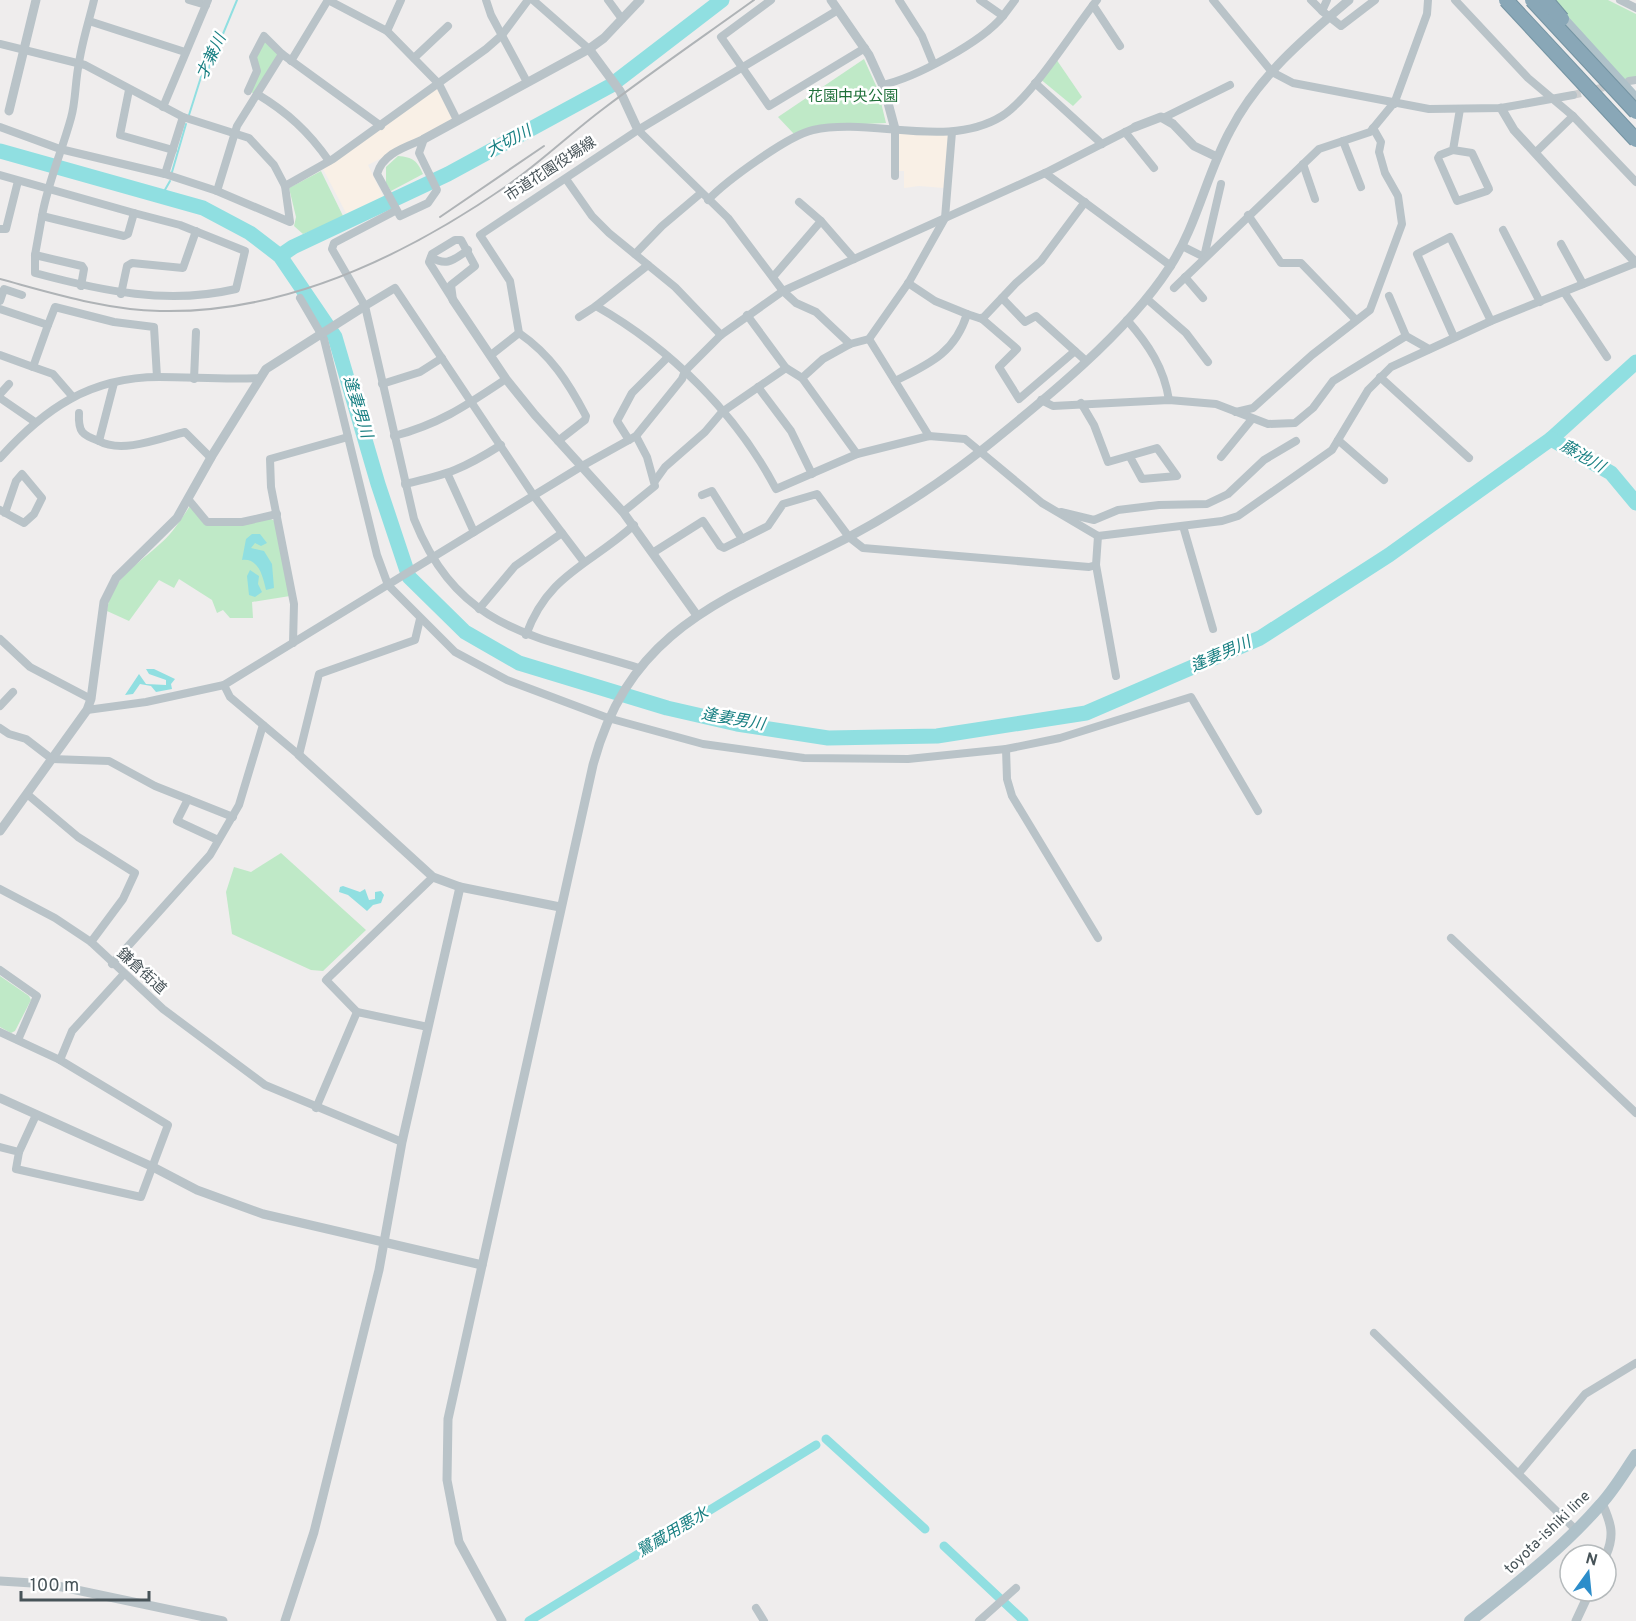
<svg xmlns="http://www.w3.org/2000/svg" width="1636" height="1621" font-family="Overpass,'Noto Sans JP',sans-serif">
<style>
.commercial{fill:#f9f0e6}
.green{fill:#bfe9c7}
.water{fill:#90dfe1}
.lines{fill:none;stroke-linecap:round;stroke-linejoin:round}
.stream{stroke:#90dfe1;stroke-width:2}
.canal{stroke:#90dfe1;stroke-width:9}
.river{stroke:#90dfe1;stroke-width:15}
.minor-tunnel{stroke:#cdcecf;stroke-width:8;stroke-dasharray:8 4;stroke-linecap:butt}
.minor{stroke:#b9c3c8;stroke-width:8}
.tertiary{stroke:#b9c3c8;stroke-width:9}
.primary{stroke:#afc1c9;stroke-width:12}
.rail{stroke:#afb3b6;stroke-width:2}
.motorway-bridge-casing{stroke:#7493a2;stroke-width:16;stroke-linecap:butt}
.motorway-bridge{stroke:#89a7b7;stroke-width:14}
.labels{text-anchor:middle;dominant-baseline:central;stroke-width:5;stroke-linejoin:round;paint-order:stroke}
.park-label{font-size:15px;fill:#20703a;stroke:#fff}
.street-label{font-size:15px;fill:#475358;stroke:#fff}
.water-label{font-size:16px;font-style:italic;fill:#1a8083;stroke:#fff}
</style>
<rect width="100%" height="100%" fill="#efeded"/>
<g class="commercial">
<polygon points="436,86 454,120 368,165 384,198 347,215 323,169"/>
<polygon points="897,132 949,134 944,188 919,186 904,188 904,171 896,171"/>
</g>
<g class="green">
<polygon points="1546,0 1608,0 1636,14 1636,77 1615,82"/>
<polygon points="264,39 279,54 254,94 250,91 259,72 254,57"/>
<polygon points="1054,56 1082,97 1073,106 1039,78"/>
<polygon points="864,59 878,90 886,123 816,126 794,134 778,117"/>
<path d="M398 156C413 157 417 161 423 174L391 191 386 183V167Z"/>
<polygon points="321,171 344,218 303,234 294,226 296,217 289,188"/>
<path d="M190 506 205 525 269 518 275 521 290 596 252 602 253 618H230L223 610 217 613 212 600 179 579 174 588 159 580 129 621 107 611C111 578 139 564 161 543 173 533 181 519 190 506Z"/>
<polygon points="281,853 366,930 323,971 311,970 232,934 226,892 234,867 251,872"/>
<polygon points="0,976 29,996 31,1000 15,1031 11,1033 0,1027"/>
</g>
<g class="water">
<path d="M252 534H260L267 543 261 546 255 543 251 548 264 551 272 564 274 588 266 590C263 577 259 558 242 560L246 539Z"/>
<polygon points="250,570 259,576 258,584 262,592 255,597 249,595 247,576"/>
<polygon points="146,669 154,669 175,679 171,684 172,689 156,692 151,686 140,684 133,694 125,695 139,674 146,684 166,685 166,680 149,674"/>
<polygon points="343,886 360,892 365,889 369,900 375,899 375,892 381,891 384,895 381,903 373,905 367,911 348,895 339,892 340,887"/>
</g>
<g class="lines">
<g class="stream">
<polyline points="189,115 201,77 208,70 237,0"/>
<polyline points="172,172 186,124"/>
<polyline points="162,195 170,181"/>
</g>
<g class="canal">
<polyline points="826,1439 925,1529"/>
<polyline points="944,1546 1024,1621"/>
<polyline points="529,1621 816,1445"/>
</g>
<g class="river">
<polyline points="0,151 203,208 250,233 280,256 335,337 378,484 409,577 465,632 519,663 667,708 737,724 828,738 937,736 1086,713 1260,638 1389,555 1551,439 1636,362"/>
<polyline points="280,256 293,247 448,174 610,86 722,0"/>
<polyline points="1551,439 1611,473 1636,503"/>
</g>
<polyline class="minor-tunnel" points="1573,95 1612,85"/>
<g class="minor">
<polyline points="189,0 206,5"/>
<polyline points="401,0 387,31 439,84 457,120"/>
<polyline points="486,0 491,15 527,82"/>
<polyline points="533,0 589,49"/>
<polyline points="608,0 622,19"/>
<polyline points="771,0 721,37 769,106 865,48"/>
<polyline points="899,0 922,36 933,63"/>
<polyline points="1213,0 1272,72 1293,83 1429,109 1501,108 1573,95"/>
<polyline points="1311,0 1322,11"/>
<polyline points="1327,0 1322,11 1341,26 1375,0"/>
<polyline points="1455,0 1528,78 1573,116 1636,182"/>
<polyline points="1620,0 1636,8"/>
<polyline points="1093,5 1120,46"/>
<polyline points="1003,16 1015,0"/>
<polyline points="89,21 185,52"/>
<polyline points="0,44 85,65 183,117 249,138 274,165 285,186 290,222 217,191 165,174 60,149 0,127"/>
<polyline points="414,58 448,26"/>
<polyline points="291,61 328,0 387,31"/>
<polyline points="1629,81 1636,80"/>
<polyline points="1035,83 1102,144"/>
<path d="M882 85C915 78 982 42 1003 16L980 0"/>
<polyline points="129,90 120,135 173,150"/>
<polyline points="248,91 257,71 253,57 264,36 282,54 381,126"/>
<path d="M257 94C287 112 309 132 329 161"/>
<polyline points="1394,104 1427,14 1428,0"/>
<polyline points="163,107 208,0"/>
<polyline points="1163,118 1230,85"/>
<polyline points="895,129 895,176"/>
<polyline points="638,130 728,218 783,291 796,303 816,312 850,344"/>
<polyline points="1125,132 1154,168"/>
<path d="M424 139 419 153 437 190 428 203 400 216 377 174C383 153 406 147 424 139Z"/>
<polyline points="1343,141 1361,187"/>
<polyline points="1453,150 1472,153 1489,189 1487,191 1457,201 1438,158 1440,155 1453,150 1460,109"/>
<polyline points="1536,152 1573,116"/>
<polyline points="1303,164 1315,199"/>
<polyline points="1045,173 1171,266"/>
<polyline points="165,174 183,117"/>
<path d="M0 175 134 213 128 234 124 236 42 216C48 182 62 151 71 118 76 101 75 81 79 63 82 42 89 21 94 0"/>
<polyline points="566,179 592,216 609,233 675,287 721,335"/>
<polyline points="285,186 333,159 486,49 502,35 528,0"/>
<polyline points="217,191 237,126 282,54"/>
<path d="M708 200C726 181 789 135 813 130 872 117 947 150 1002 116 1032 97 1073 30 1097 0"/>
<polyline points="799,202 821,221 854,259"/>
<path d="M395 211 334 243 332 249 365 306 414 519C459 632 537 636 639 668"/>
<polyline points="1248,215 1281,263 1301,263 1356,320"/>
<path d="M42 216 35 255V273C102 291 168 305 236 289L245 251 180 225 134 213"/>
<polyline points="0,229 6,229 18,181"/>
<polyline points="1503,230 1540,302"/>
<polygon points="455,240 461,240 475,266 451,285 453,300 429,262 432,254"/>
<polyline points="1561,244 1583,284"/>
<polyline points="1182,246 1204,257 1221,184"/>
<polyline points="635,254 662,226 701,193"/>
<polyline points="35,255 82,266 84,269 81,286"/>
<path d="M431 257C447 267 453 260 468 250"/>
<polyline points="773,277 821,221"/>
<polyline points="1185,277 1203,298"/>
<polyline points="908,283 935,301 967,314"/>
<polyline points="1174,288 1319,149 1370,132 1393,104"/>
<polyline points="1564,292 1607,357"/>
<polyline points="121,294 127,266 132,263 183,268 196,231"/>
<polyline points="1389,296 1406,336 1429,349"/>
<polyline points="300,298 324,339 377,555 388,585 455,652 507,680 608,718 703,744 804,758 908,759 1006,749 1060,738 1191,697 1258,811"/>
<polyline points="1002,298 1025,322 1036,316 1085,360"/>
<polyline points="1147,299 1186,333 1208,362"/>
<polyline points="0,301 4,289 22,295"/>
<polyline points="365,306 395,288 534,496 584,562"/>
<polyline points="596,306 648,265"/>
<polyline points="0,309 48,325 55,307 114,322 154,327 157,377"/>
<polyline points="747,315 786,368 802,378 857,454"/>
<path d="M579 317 596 306C670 348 736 413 776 489L857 454 929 436 965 439 1042 503 1098 536 1222 521 1238 516 1332 450 1368 390 1391 367 1491 321 1636 263"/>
<polyline points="981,318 1017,349 999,367 1019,399 1075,351"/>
<path d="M1127 320C1149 345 1164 368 1169 400"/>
<polyline points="1454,337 1417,254 1450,237 1491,321"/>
<polyline points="869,339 929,436"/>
<polyline points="0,355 33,367 48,325"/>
<polyline points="491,355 519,333"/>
<polyline points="33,367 53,374 72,396"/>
<polyline points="1380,377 1469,458"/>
<polyline points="802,378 823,359 850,344 869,339 909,282 945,218 952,132"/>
<polyline points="194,379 196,332"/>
<path d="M895 381C929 364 955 353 967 314L982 319 1016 283 1041 261 1085 202"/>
<polyline points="382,384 420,372 442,358"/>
<polyline points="758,387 791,431 812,474"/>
<polyline points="0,394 9,384"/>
<polyline points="0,398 35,422"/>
<polyline points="1041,400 1053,406 1169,400 1216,404 1268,424 1295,423 1313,408 1333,381 1406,336"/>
<polyline points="1081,403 1094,425 1108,462 1157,448 1177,476 1142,479 1130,457"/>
<polyline points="1236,412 1253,408 1312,355 1370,310 1402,224 1398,196 1385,173 1379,152 1381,142 1373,128"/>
<path d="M79 413C78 432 82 435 99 441L114 383"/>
<path d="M394 436C440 424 467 405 506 379"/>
<polyline points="629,440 617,421 632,393 668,357"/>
<polyline points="1338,440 1384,480"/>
<path d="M99 441C122 454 161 438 185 432L211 458"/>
<path d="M558 441 585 420 586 416C568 382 551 355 519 333L510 281 480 235 638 130 838 10"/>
<polyline points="1221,457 1252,419"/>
<path d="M0 458C44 409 90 377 159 377 193 377 226 380 260 378"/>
<polyline points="448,475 474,532"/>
<polyline points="655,481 665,467 705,432 722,412 786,368"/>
<path d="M405 484C449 474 463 469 501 445"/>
<polyline points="702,495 712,491 742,539"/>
<polyline points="188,499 207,522 242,522 277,514"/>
<polyline points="0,510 24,523 34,514 42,498 22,474 16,481 5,513"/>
<polyline points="623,512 655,486 647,457 636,436"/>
<polyline points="1061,512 1094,520 1118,510 1159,505 1207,504 1228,494 1264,460 1296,441"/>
<polyline points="1183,526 1213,629"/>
<polyline points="654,552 703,521 720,546 724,548 768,526 783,504 817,494 849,537 863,548 1089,567 1096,565 1098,536"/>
<polyline points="1096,565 1116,676"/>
<polyline points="479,609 515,566 562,533"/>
<path d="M526 635C548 574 590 565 634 525"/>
<polyline points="0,639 30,667 91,699"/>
<polyline points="293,643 294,604 271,487 270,459 348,437"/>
<polyline points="224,685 230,697 299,755 319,674 415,640 420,619"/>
<polyline points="0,706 13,692"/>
<polyline points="87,710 146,702 224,685 582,466 636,436 682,379 685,371 721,335 783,291 1045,173 1135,127"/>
<polyline points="0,728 9,734 26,739 52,759 109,761 155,786 233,817"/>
<polyline points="1006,749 1007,779 1012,796 1098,938"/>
<polyline points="27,794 78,837 135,873 123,899 91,942"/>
<polyline points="188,799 177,821 218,840"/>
<polyline points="0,889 55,918 91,942 163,1009 265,1085 402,1142"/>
<polyline points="1451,938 1636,1113"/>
<polyline points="112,964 210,855 239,805 263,725"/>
<polyline points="0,970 37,996 18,1040"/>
<polyline points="428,1027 357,1012 326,980 433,877"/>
<polyline points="0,1032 60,1060 168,1125 141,1197 16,1169 19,1152 0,1147"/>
<polyline points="60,1060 72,1031 123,975"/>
<polyline points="316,1108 357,1012"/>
<polyline points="19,1152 36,1115"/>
<polyline points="1374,1333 1576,1530"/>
<polyline points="1519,1473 1585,1394 1636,1363"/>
<polyline points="756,1608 764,1621"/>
<polyline points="979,1621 1016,1588"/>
</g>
<g class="tertiary">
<polyline points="831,0 869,55 884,88 895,129"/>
<polyline points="589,49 620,91 638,130"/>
<polyline points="1501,108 1514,130 1636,263"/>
<polyline points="9,111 36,0"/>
<polyline points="1135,127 1161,117 1173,124 1194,146 1217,157"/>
<polyline points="424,139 589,49 604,38 640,0"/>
<polyline points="453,300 506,379 535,415 623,512 696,614"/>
<polyline points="299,755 433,877 460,887 560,907"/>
<polyline points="0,831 87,710 91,699 104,602 116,578 177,518 213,454 266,369 365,306"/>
<polyline points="0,1098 153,1167 197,1190 263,1214 482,1265"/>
<path d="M1602 1503C1611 1523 1615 1535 1606 1555"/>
<polyline points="0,1581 48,1584 223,1621"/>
<polyline points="285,1621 314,1532 379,1270 402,1142 460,887"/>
<path d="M502 1621 459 1542 447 1480 448 1419 593 765C631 624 730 598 847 538 894 513 940 483 982 450 1043 401 1127 333 1169 268 1197 226 1206 175 1230 131 1257 78 1304 38 1349 0"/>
<polyline points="1576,1621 1590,1591"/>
</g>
<g class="primary">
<polyline points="1556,12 1636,100"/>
<path d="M1470 1621C1515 1585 1563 1548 1601 1504 1614 1490 1625 1471 1636 1455"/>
</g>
<g class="rail">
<polyline points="440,217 544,146"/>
<path d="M0 279C52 293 106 310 160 311 285 314 407 255 508 185 541 162 571 133 603 109 653 71 704 36 754 0"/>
</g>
<g class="motorway-bridge-casing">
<g id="motorway-bridge">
<polyline points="1506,0 1636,140"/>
<polyline points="1532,0 1636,112"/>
<polyline points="1546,0 1562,19"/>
</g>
</g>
<use href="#motorway-bridge" class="motorway-bridge"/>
</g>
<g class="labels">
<g class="park-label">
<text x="853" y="97">花園中央公園</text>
</g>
<g class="street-label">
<text transform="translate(551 170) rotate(-33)">市道花園役場線</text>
<text transform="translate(141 972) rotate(42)">鎌倉街道</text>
<text transform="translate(1548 1533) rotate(-44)">toyota-ishiki line</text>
</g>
<g class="water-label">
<text transform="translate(212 57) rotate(-65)">才兼川</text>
<text transform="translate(509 142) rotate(-28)">大切川</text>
<text transform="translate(357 407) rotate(73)">逢妻男川</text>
<text transform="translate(1582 457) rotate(30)">藤池川</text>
<text transform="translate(1221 655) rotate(-24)">逢妻男川</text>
<text transform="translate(733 720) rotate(10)">逢妻男川</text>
<text transform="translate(673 1533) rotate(-31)">鷺蔵用悪水</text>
</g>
</g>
<g transform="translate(1588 1573) rotate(15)"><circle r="28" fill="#ffffff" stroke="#b5babc" stroke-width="1.5"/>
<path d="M0-4.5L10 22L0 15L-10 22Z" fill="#2c8dca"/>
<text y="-9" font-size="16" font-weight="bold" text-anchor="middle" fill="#475358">N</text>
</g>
<path d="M21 1591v9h128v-9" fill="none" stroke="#475358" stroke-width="3"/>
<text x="30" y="1591" font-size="18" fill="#475358" stroke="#ffffff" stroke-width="4.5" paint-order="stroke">100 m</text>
</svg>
